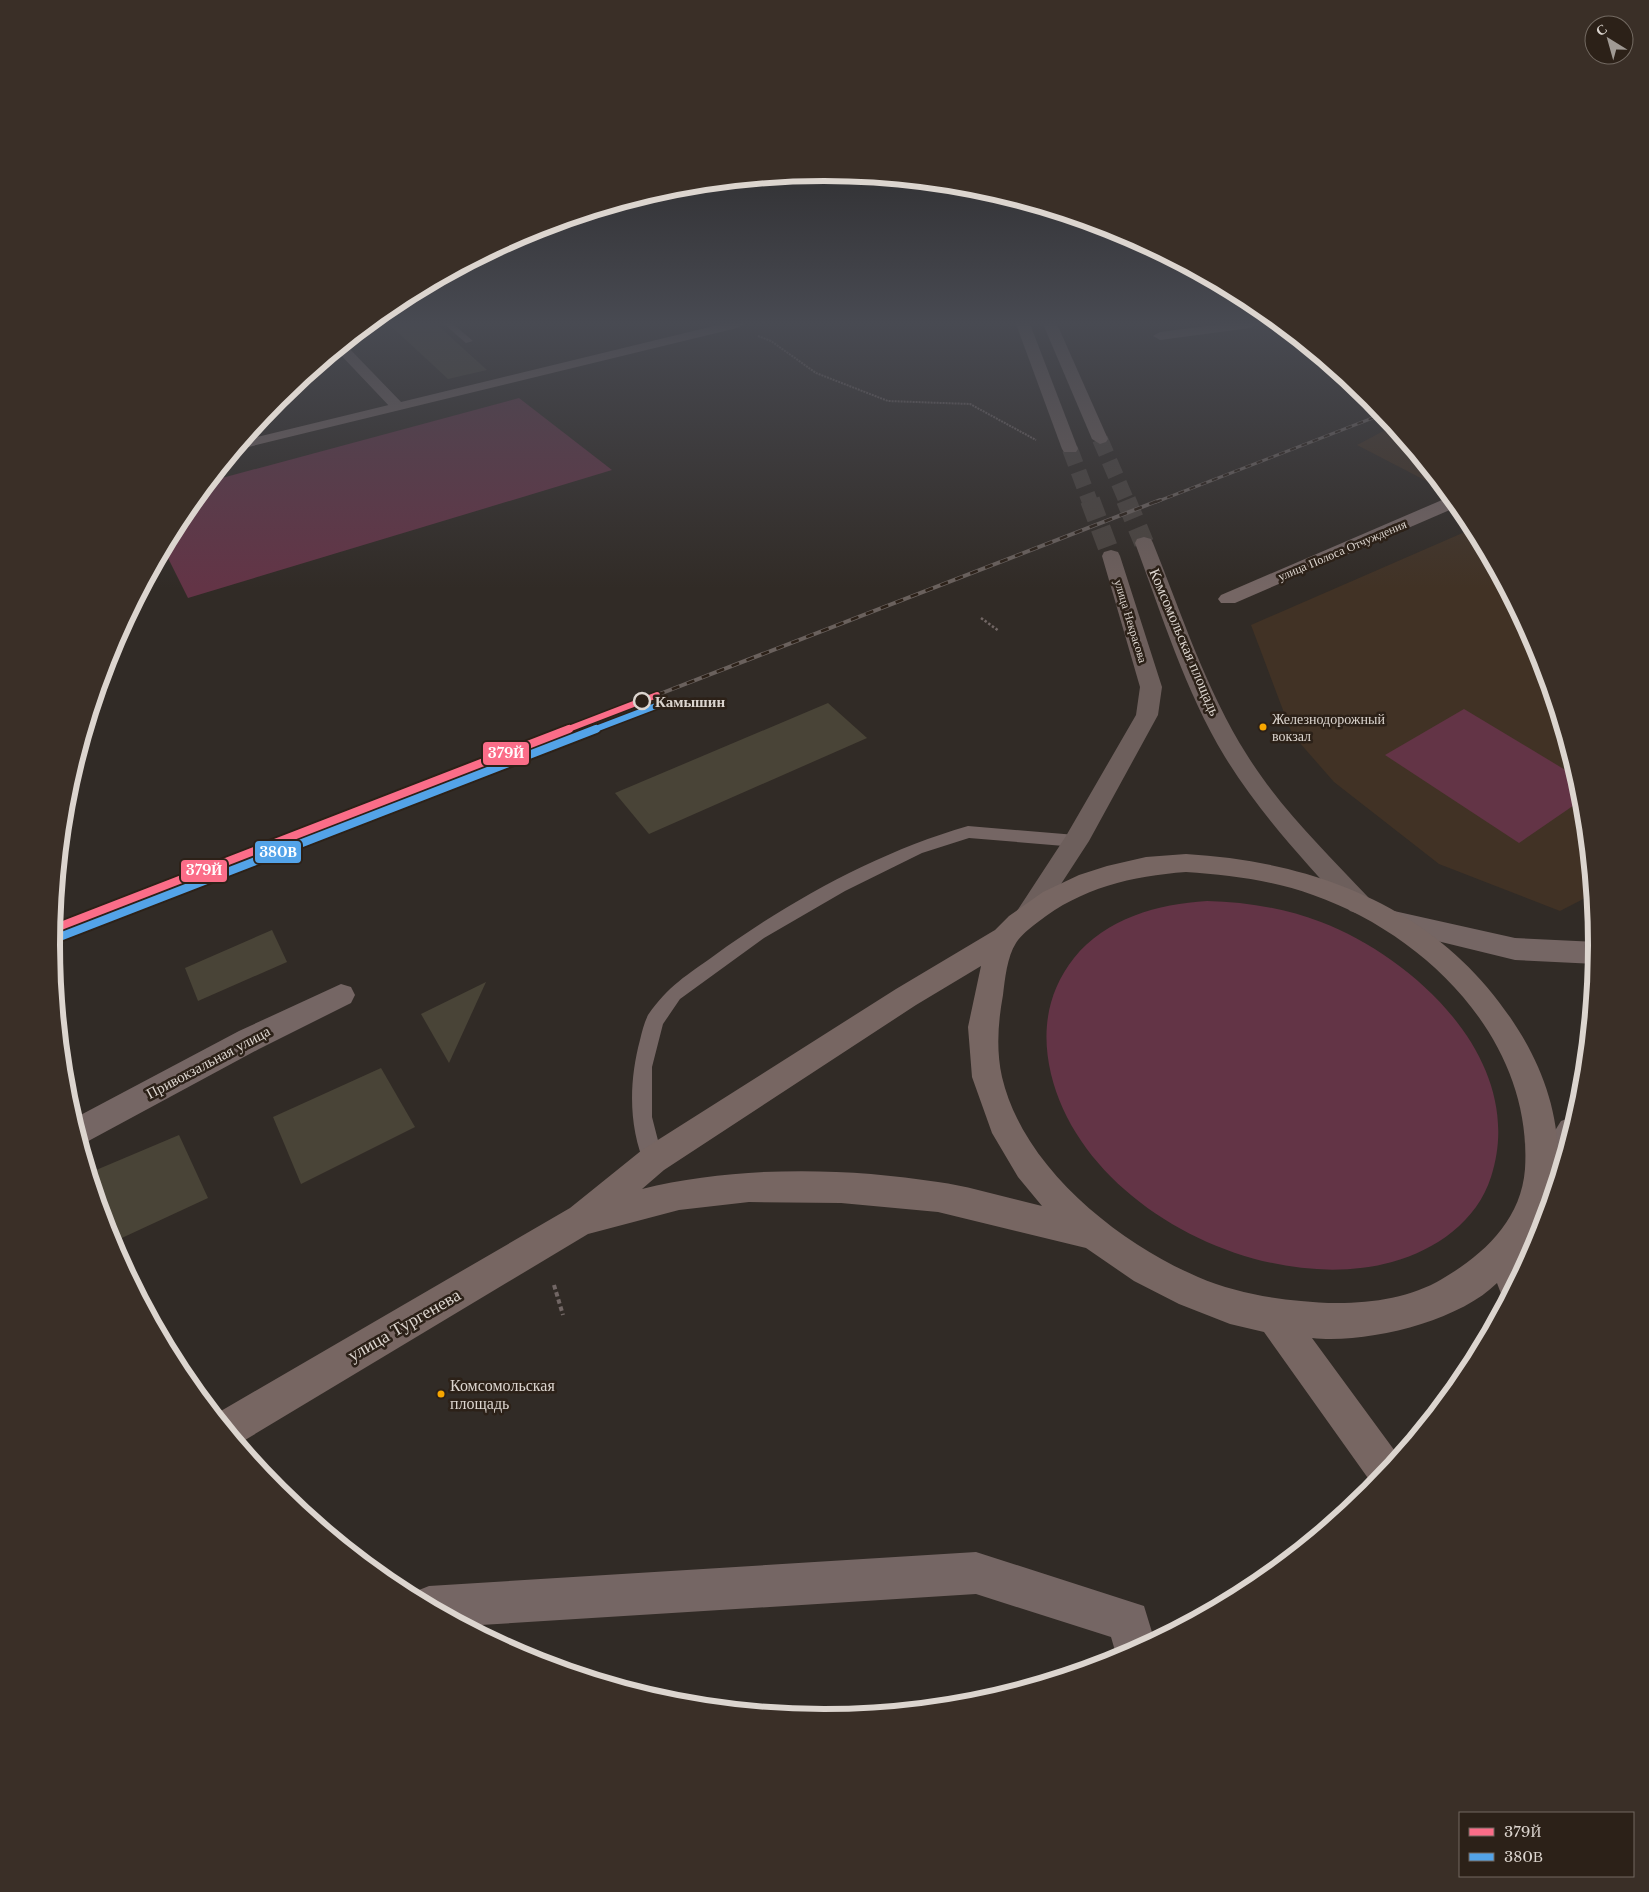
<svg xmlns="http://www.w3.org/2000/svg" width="1649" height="1892" font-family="'Libre Baskerville',serif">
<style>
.built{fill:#413225}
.green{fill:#633446}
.building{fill:#494437}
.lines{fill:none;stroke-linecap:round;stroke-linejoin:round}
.secondary-tunnel-far1{stroke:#4b443f;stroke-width:16;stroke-dasharray:16 8;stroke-linecap:butt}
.secondary-tunnel{stroke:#4b443f;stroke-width:20;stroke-dasharray:20 10;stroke-linecap:butt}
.path-far2{stroke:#716664;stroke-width:2;stroke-dasharray:2 1;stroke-linecap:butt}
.path-far1{stroke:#716664;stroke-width:2.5;stroke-dasharray:2.5 2;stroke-linecap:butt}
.path{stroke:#716664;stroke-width:4;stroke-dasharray:4.5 3;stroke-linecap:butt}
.service{fill:#756664;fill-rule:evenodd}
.minor{fill:#756664;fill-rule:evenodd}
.tertiary{fill:#756664;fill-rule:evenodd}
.secondary{fill:#6d5f5c;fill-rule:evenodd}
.primary{fill:#776662;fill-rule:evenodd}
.rail-far1-casing{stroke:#6a615d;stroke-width:3}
.rail-casing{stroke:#6a615d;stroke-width:4}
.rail-far1{stroke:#2c2118;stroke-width:2;stroke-dasharray:6;stroke-linecap:butt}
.rail{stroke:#2c2118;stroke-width:2.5;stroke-dasharray:8;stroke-linecap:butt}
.rail-1-far1-casing{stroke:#2c2118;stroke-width:9}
.rail-1-casing{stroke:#2c2118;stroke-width:12}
.rail-2-far1-casing{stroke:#2c2118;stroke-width:9}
.rail-2-casing{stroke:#2c2118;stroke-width:12}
.rail-1-far1{stroke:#fb6d88;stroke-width:6}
.rail-1{stroke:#fb6d88;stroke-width:8}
.rail-2-far1{stroke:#53a3e8;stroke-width:6}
.rail-2{stroke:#53a3e8;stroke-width:8}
.stop-dot{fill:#2c2118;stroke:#dcd5cf;stroke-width:2.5}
.bus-dot{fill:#f7a600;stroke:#2c2118;stroke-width:2}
.labels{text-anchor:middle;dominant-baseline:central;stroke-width:5;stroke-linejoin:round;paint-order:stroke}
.far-street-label{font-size:12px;fill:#dcd5cf;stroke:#2c2118}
.bus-label{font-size:14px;fill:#dcd5cf;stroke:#2c2118;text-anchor:start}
.street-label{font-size:15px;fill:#dcd5cf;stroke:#2c2118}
.stop-label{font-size:15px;font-weight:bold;fill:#dcd5cf;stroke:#2c2118;text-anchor:start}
.near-bus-label{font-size:16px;fill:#dcd5cf;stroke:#2c2118;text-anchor:start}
.near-street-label{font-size:18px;fill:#dcd5cf;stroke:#2c2118}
.rim{fill:none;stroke:#dcd5cf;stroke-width:6}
.line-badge{stroke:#2c2118;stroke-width:2}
.badge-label{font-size:14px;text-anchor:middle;font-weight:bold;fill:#fff}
</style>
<rect width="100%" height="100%" fill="#312b26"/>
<g class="built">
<polygon points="1393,426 1442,486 1438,487 1357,445"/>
<polygon points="1474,528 1539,650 1583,795 1593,894 1560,911 1439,864 1334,782 1292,734 1251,625"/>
</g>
<g class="green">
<polygon points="519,398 612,470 188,598 164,550 182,516 211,481"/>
<polygon points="1464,709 1577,777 1583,799 1519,843 1385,755"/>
<path d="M1207 901C1246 902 1284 908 1321 922 1417 959 1528 1063 1491 1177 1477 1221 1436 1250 1392 1262 1264 1297 1083 1208 1051 1074 1041 1032 1047 992 1074 958 1106 918 1158 904 1207 901Z"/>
</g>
<g class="building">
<polygon points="389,324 436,324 487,370 448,379"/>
<polygon points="828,703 867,738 649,834 615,793"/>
<polygon points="272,930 287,962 198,1001 185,968"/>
<polygon points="486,982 449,1063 421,1014"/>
<polygon points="381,1068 415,1127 301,1184 273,1117"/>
<polygon points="179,1135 208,1198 111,1243 89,1173"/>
</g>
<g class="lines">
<g class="secondary-tunnel-far1">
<polyline points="1100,439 1127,502"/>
<polyline points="1070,449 1090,502"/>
</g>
<g class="secondary-tunnel">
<polyline points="1090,500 1111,556"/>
<polyline points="1126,500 1144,543"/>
</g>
<polyline class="path-far2" points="758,336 771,341 816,373 888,401 970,404 1036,440"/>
<polyline class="path-far1" points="981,618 999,631"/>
<polyline class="path" points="554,1285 563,1315"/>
<g class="service">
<polygon points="444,324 453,324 473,341 466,343"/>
<path d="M968 826 1076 835 1082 837 1084 841 1082 845 1076 847 969 838 922 853 845 891 764 938 680 999 663 1024 652 1067V1117L663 1160 660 1167 653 1169 646 1167C628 1127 629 1081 640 1040 642 1032 644 1023 648 1015 668 986 687 975 715 955 791 900 878 852 968 826Z"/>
</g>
<g class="minor">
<polygon points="1223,324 1257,324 1250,328 1160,340 1153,336 1160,332"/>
<polygon points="345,344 402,403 405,406 402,409 392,409 337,351"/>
<polygon points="1449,497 1451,497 1459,506 1235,603 1221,603 1218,599 1221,595"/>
<polygon points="341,984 351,987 355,995 351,1003 259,1049 81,1145 73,1119 239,1031"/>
<polygon points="976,1552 1144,1606 1155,1642 1118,1661 1111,1637 976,1594 464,1626 412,1598 414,1592 429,1586"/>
</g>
<g class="tertiary">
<polygon points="722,324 744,324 737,328 236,450 245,440"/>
<polygon points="1394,911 1515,938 1597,942 1596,964 1515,960 1384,928 1381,921 1384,914"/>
<polygon points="1572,1117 1576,1119 1557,1182 1552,1191 1540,1195 1528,1191 1524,1180 1561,1121"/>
</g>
<g class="secondary">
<polygon points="1016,324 1030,324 1078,449 1076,452 1064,452 1062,449"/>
<polygon points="1043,324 1057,324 1108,439 1106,442 1100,444 1092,439"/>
<path d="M1144 537 1151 539 1153 543C1182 615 1206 690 1247 755 1280 808 1326 852 1368 897L1372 904 1368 911 1359 914 1350 911C1305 862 1260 814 1225 757 1185 691 1162 615 1135 543L1137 539Z"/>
<polygon points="1111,550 1118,552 1120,556 1162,687 1158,715 1089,841 1035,924 1026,927 1017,924 1013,917 1066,836 1136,715 1140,687 1102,556 1104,552"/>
</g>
<path class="primary" d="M1186 854C1322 862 1446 912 1519 1031 1546 1074 1562 1125 1557 1176 1554 1201 1541 1224 1531 1246 1529 1250 1531 1253 1530 1257 1528 1269 1513 1290 1507 1301L1503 1299 1497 1283C1458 1322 1366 1344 1312 1338L1400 1458 1375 1488 1264 1332 1230 1324 1179 1304 1134 1281 1086 1248 938 1212 841 1203 749 1202 679 1210 588 1234 240 1443H237L214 1415 570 1208 642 1150 896 989 995 930 1009 916 1043 892 1079 875 1107 866 1146 857ZM1186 872C1229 875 1272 880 1313 895 1427 935 1533 1041 1525 1169 1521 1221 1483 1255 1442 1279 1402 1303 1346 1306 1301 1301 1266 1298 1231 1291 1198 1277 1117 1242 1023 1167 1002 1077 996 1050 998 1022 1003 995 1005 979 1007 957 1016 943 1021 935 1030 928 1038 922 1081 888 1132 876 1186 872ZM981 966 968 1027 972 1077 992 1133 1018 1177 1042 1206C1007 1198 973 1187 938 1182 844 1167 734 1166 642 1189L664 1170 916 1005Z"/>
<g class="rail-far1-casing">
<polyline id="rail-far1" points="1156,502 1383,414"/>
</g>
<g class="rail-casing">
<polyline id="rail" points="657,695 1160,500"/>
</g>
<use href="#rail-far1" class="rail-far1"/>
<use href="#rail" class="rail"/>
<g class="rail-1-far1-casing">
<polyline id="rail-1-far1" points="566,730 657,695"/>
</g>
<g class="rail-1-casing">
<polyline id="rail-1" points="53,929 569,729"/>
</g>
<g class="rail-2-far1-casing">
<polyline id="rail-2-far1" points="593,730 661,704"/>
</g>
<g class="rail-2-casing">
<polyline id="rail-2" points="57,938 596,729"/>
</g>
<use href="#rail-1-far1" class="rail-1-far1"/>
<use href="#rail-1" class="rail-1"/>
<use href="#rail-2-far1" class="rail-2-far1"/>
<use href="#rail-2" class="rail-2"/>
</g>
<linearGradient id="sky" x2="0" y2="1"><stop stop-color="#1b1815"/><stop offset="0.55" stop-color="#484a52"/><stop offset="1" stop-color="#484a52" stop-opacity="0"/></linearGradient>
<rect width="1649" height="588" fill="url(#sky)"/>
<circle class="stop-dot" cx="642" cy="701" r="8"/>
<g class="bus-dot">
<circle cx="1263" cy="727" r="4.5"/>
<circle cx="441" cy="1394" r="4.5"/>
</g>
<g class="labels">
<g class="far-street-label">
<text transform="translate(1342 550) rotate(-23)">улица Полоса Отчуждения</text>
<text transform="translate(1131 621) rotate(73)">улица Некрасова</text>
</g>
<g class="bus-label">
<text x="1272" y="719">Железнодорожный<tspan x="1272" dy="17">вокзал</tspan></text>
</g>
<g class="street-label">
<text transform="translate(1185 642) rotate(67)">Комсомольская площадь</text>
<text transform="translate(208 1062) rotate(-28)">Привокзальная улица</text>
</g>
<g class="stop-label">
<text x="655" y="701">Камышин</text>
</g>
<g class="near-bus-label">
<text x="450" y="1385">Комсомольская<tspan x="450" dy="18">площадь</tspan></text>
</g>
<g class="near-street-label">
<text transform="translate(404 1325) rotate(-30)">улица Тургенева</text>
</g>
</g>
<path d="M0 0H1649V1892H0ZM60 945a764 764 0 1 1 1528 0a764 764 0 1 1-1528 0Z" fill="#3a2f27" fill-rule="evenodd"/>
<path class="rim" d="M60 945a764 764 0 1 1 1528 0a764 764 0 1 1-1528 0Z"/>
<g class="line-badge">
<rect x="482" y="741" width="48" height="25" rx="5" fill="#fb6d88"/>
<rect x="254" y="840" width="48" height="24" rx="5" fill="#53a3e8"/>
<rect x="180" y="859" width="48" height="24" rx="5" fill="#fb6d88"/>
</g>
<g class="badge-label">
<text x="506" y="758">379Й</text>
<text x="278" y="857">380В</text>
<text x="204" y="875">379Й</text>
</g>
<rect x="1459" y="1812" width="175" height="65" fill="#2c2118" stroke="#726961"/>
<rect x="1469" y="1828" width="25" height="8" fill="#fb6d88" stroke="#726961"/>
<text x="1504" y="1837" font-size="15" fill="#dcd5cf">379Й</text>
<rect x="1469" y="1853" width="25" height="8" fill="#53a3e8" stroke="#726961"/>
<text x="1504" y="1862" font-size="15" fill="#dcd5cf">380В</text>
<g transform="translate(1609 40) rotate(323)"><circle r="24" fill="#2c2118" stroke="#726961"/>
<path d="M0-4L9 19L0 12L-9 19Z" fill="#a09a94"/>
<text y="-8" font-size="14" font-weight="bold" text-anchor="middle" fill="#dcd5cf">С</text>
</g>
</svg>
